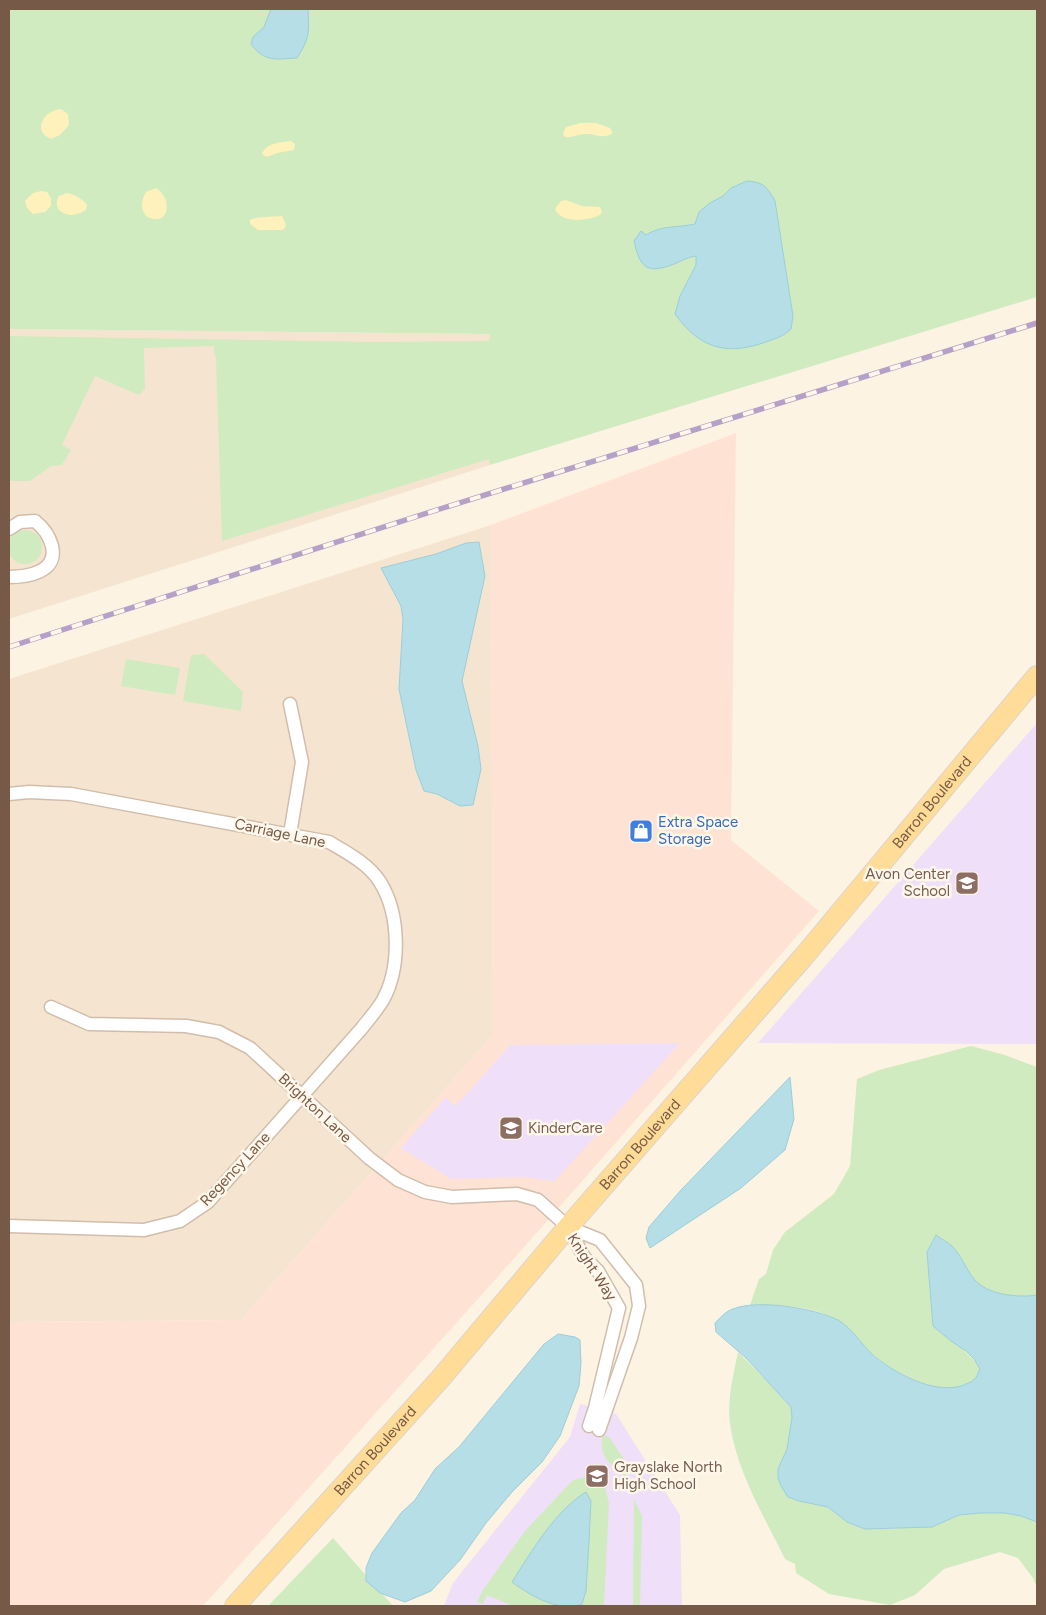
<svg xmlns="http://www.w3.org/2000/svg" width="1046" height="1615" font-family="Figtree,sans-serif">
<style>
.residential{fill:#f5e5d0}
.commercial{fill:#fee3d5}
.education{fill:#f0dff9}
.green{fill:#d0ebc0}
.sand{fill:#fef1bb}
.water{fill:#b6dee7;stroke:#9bced9}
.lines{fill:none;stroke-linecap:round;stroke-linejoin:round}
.minor-casing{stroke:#d1bdab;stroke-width:15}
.primary-casing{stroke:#dbd4cf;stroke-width:22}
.minor{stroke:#fff;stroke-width:12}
.primary{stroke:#ffdc97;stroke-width:20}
.rail-casing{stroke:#b6a0c7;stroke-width:5.5}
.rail{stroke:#fff7e9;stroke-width:4;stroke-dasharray:11;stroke-linecap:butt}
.labels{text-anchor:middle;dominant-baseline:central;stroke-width:5;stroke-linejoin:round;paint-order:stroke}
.street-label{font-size:15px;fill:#765947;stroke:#fff7e9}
.shop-label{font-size:15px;fill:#366cbe;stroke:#fff7e9;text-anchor:start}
.education-label{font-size:15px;fill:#785e54;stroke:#fff7e9;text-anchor:start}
</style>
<rect width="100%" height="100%" fill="#fdf3e2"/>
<g class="residential">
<polygon points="9,329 490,334 490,465 9,619"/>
<polygon points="491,525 493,1035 241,1320 9,1322 9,679"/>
</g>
<polygon class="commercial" points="736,433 731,840 819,911 519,1253 203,1606 9,1606 9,1322 241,1320 493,1035 491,525"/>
<g class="education">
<polygon points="1037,723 1037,1044 758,1043"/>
<polygon points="680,1043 555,1181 523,1177 451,1179 401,1148 446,1097 454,1106 466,1095 510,1045"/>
<polygon points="580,1404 616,1414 680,1515 682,1606 444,1606 453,1583 570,1437"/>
</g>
<g class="green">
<polygon points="9,9 1037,9 1037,297 490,465 489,459 222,541 216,358 214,352 214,346 144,348 145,389 139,395 95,376 62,445 71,450 62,465 51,466 30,481 9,481 9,336 376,342 489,341 490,334 9,329"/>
<circle cx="25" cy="547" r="17"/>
<polygon points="204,654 243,692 241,711 183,701 191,655"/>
<polygon points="126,659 180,668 175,695 121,686"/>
<path d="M971 1046 1005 1055 1037 1067V1295C1018 1298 987 1295 974 1279 966 1269 961 1255 952 1246 948 1242 941 1239 935 1236L927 1252 933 1326C949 1340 969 1350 980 1369 978 1372 977 1376 975 1379 972 1383 966 1384 961 1386 932 1394 896 1373 874 1355 861 1345 852 1329 839 1321 813 1305 778 1305 750 1305L759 1279 766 1274 773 1250 785 1232 834 1194 850 1166 857 1079 879 1070Z"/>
<path d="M738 1352 777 1391 791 1407 792 1417 787 1449 778 1469 788 1497 799 1501 828 1507 847 1522 876 1529 932 1527 959 1515 980 1513H1005L1021 1516 1037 1522V1588L1033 1578 1018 1558 1000 1552 944 1569 915 1595 890 1605 829 1594 796 1573 795 1564 785 1559C764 1516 737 1473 730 1424 727 1400 733 1376 738 1352Z"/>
<path d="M603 1435 609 1437 626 1462 628 1467 627 1478C612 1466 597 1456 603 1435Z"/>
<polygon points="590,1476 604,1482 609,1504 604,1606 513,1606 487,1595 483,1604 477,1602 483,1590 525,1531 573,1480"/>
<polygon points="634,1499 642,1516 640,1606 633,1606"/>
<polygon points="333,1538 393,1606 268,1606"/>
</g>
<g class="sand">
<path d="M61 109 68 114 69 125 60 135 51 139C31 131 44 110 61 109Z"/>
<path d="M580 123H596L610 128 613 133C602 140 596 133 585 134 578 134 572 138 565 137L563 133 566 127Z"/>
<path d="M291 141 295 144 294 150 277 153 267 157 263 155 262 153C267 143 281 142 291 141Z"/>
<path d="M156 188C174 199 169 229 146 216 140 208 141 201 146 192Z"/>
<polygon points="41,191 47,192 51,198 51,206 45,212 33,214 27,208 25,201 33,193"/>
<path d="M67 193C75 195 82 198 87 205L86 210C77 216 67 217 59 210 56 205 56 202 59 196Z"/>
<path d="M566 200 582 206 600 207 602 212 600 215C588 221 561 224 555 209L561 201Z"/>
<path d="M282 216 286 225 284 229 281 230H258L250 224V220C256 216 273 217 282 216Z"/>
</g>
<g class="water">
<path d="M271 9H308C309 32 310 38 297 58 277 59 265 63 251 44L253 37 264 27Z"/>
<path d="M747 181C764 182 767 187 775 201L793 316 791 329C783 337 774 339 763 343 724 356 699 347 675 314L680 296 696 265V256C687 257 682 261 674 264 646 275 640 267 634 241L641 231 646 235C661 225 677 228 695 224L699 212 710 203 723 196 731 188Z"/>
<polygon points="479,542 485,576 462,681 478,746 481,769 473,805 460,806 437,794 424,791 416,770 399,689 403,620 401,606 381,568 436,554 466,543"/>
<polygon points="790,1077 794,1119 785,1150 741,1188 650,1248 646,1238 649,1227 681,1190"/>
<path d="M936 1235C941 1239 948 1242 952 1246 961 1255 966 1269 974 1279 987 1295 1018 1298 1037 1295V1522L1021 1516 1005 1513H980L959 1515 932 1527 865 1529 847 1522 828 1507 799 1501 788 1497 781 1486 778 1478V1469L787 1449 792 1417 791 1407 746 1358 716 1332 715 1323C720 1318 726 1311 733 1309 757 1299 814 1308 838 1320 852 1328 861 1344 873 1355 895 1373 932 1394 961 1386 965 1384 971 1383 975 1379 977 1377 978 1372 980 1369L974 1359 966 1351 951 1341 933 1326 927 1252Z"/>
<polygon points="558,1334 575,1337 580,1340 581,1363 579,1386 560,1436 542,1462 512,1492 486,1523 460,1560 431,1591 405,1602 380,1593 366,1581 366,1568 372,1553 401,1513 415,1500 435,1469 459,1447 544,1344"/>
<path d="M586 1492 591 1501 589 1541 586 1591 582 1604C560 1613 529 1595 512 1582 531 1552 555 1511 586 1492Z"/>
</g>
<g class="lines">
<g class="minor-casing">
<g id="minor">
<path d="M9 529 20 522 35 521C44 528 49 535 52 546 58 572 28 577 9 577"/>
<polyline points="290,704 302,762 290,834"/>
<path d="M9 794 29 792 71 794 329 842C346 852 369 864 380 882 400 914 401 967 383 1000 377 1010 369 1019 362 1028L208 1202 180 1221 144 1230 9 1226"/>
<polyline points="51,1007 89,1024 186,1026 219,1032 250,1048 369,1158 398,1180 425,1192 452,1197 517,1194 538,1200 568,1227 584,1257 598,1271 619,1308 595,1408 589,1426"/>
<polyline points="568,1227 600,1240 636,1285 639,1306 631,1338 599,1430"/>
</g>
</g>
<g class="primary-casing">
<g id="primary">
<path id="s1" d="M235 1606 440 1379 568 1227 805 955 1037 676"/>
</g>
</g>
<use href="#minor" class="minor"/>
<use href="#primary" class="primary"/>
<g class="rail-casing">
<polyline id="rail" points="9,647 443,508 1037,323"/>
</g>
<use href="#rail" class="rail"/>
</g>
<defs>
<g id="shop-square" transform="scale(1.25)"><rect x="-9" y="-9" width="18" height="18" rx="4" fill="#3f7fe0" stroke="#fff7e9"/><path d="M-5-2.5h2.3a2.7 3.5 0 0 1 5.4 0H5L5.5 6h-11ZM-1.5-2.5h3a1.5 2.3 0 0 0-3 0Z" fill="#fff"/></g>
<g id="school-square" transform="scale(1.25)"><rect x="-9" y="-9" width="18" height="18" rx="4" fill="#8d6e63" stroke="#fff7e9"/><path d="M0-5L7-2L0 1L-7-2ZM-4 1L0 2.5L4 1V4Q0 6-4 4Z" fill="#fff"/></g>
</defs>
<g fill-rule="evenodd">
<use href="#shop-square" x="641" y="831"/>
<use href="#school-square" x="967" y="883"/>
<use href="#school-square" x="511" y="1128"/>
<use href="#school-square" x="597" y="1476"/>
</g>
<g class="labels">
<g class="street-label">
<text stroke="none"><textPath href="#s1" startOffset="1064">Barron Boulevard</textPath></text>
<text transform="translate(280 833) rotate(12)">Carriage Lane</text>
<text transform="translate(315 1108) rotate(43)">Brighton Lane</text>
<text stroke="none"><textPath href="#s1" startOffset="614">Barron Boulevard</textPath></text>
<text transform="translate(235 1169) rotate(-47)">Regency Lane</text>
<text transform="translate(592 1267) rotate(57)">Knight Way</text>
<text stroke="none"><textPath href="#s1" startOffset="209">Barron Boulevard</textPath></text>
</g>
<g class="shop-label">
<text x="658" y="822">Extra Space<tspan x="658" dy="17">Storage</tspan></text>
</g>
<g class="education-label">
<text x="950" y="874" text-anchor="end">Avon Center<tspan x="950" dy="17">School</tspan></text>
<text x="528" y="1128">KinderCare</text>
<text x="614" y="1467">Grayslake North<tspan x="614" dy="17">High School</tspan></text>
</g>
</g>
<rect width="1046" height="1615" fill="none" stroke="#765947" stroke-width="20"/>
</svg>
